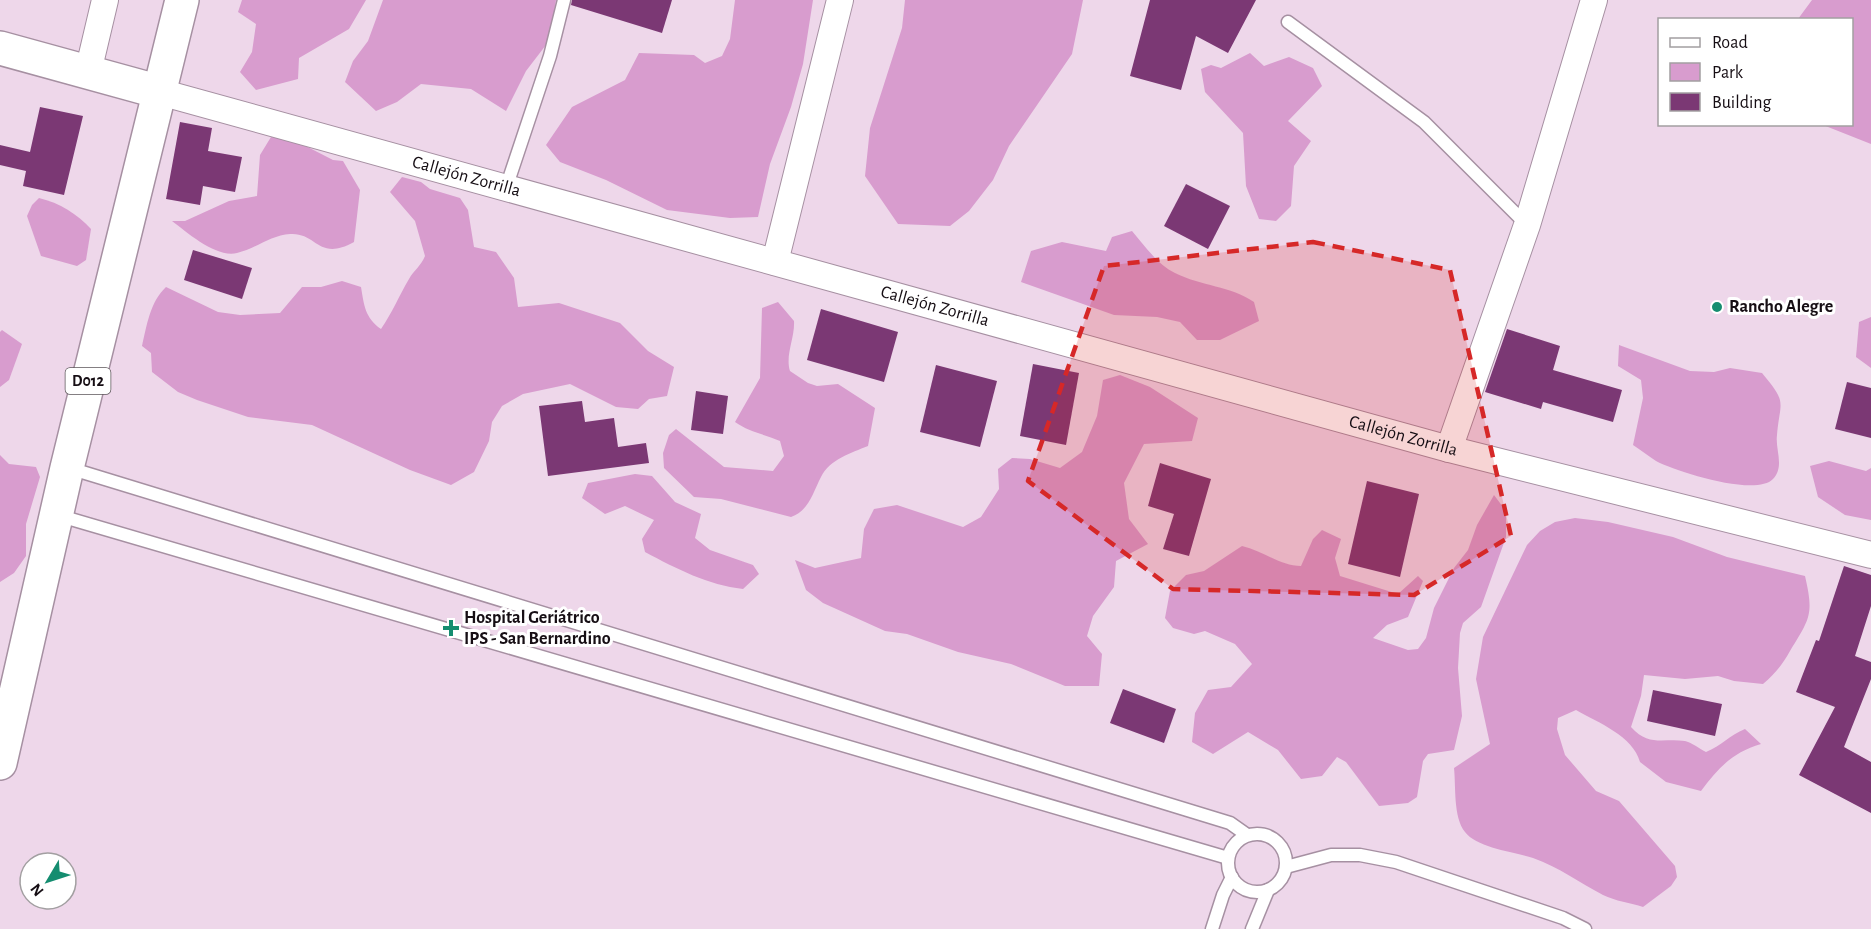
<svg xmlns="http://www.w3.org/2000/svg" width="1871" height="929" font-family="'Alegreya Sans',sans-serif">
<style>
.green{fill:#d89cce}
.building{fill:#7b3874}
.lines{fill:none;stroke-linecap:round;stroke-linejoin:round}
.lane-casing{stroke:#a690a2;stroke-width:15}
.street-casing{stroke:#a690a2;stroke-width:28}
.secondary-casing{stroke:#a690a2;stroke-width:36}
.primary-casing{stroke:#a690a2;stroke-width:36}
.lane{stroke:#fff;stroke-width:12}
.street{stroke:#fff;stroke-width:26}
.secondary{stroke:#fff;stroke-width:33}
.primary{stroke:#fff;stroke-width:33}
.marked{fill:#d62828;fill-opacity:0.2;stroke:#d62828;stroke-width:4.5;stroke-dasharray:12 8;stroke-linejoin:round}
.poi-dot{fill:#158d70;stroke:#fff;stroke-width:2}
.labels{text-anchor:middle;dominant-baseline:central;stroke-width:6;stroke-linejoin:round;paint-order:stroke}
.shield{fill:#fff;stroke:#5c565a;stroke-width:1.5}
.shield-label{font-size:16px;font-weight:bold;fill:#160e14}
.street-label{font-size:18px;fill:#160e14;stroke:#fff}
.poi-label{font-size:18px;font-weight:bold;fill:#160e14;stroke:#fff;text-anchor:start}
</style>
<rect width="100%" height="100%" fill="#eed7ea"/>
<g class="green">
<polygon points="242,0 366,0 349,29 299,58 298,79 256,90 240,72 252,52 256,24 238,12"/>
<polygon points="383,0 556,0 549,41 526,71 506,111 471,89 421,84 397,102 376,111 345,82 353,61 368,41"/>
<polygon points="735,0 813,0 803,64 791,107 770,164 758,217 730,218 667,210 606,180 560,162 546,145 572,107 625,80 639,53 694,55 705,63 722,56 730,39"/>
<polygon points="905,0 1083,0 1072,54 1009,146 993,180 969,211 950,226 898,224 865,176 870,128 902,28"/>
<polygon points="1812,0 1871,0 1871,144 1823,125 1852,124 1852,20 1798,19"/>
<polygon points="1250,53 1264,66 1289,57 1313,68 1322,86 1288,121 1311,141 1294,166 1291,206 1276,221 1259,219 1246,186 1243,133 1205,92 1201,69 1211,65 1221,68"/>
<path d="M271 137 294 140 333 160 343 161 360 190 354 242C318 262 317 232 290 234 271 235 255 249 237 253 216 258 188 233 172 221H185L229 201 257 196 260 155Z"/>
<path d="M402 177 421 182 430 189 460 198 468 210 474 247 496 252 514 278 518 307 559 303 620 323 648 351 674 367 667 396 649 399 638 409 616 407 570 384 523 394 502 406 492 422 489 441 474 472 451 485 410 470 312 425 248 417 197 400 178 392 152 372 151 353 142 346C147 325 150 302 166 287L218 312 240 315 280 313 302 287H321L342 281 361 287C364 305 365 318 381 329 392 313 399 296 409 279 414 270 421 266 425 256L415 221 390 192Z"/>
<path d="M39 198C60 203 77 214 91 229L86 260 77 266 41 256 27 216 32 205Z"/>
<path d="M1132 231C1144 245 1158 265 1175 273 1201 286 1231 286 1254 302L1259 321 1220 340H1197L1180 322 1157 317 1114 315 1021 282 1031 251 1062 242 1106 251 1112 237Z"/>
<path d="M778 302 794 321C795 338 785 355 790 371L808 383 817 386 838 384 875 408 868 446C851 453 830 459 821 477 813 492 809 511 791 517L721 499 694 497 664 468 663 453 669 435 676 429 724 467 773 471 784 456 780 441C764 434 749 432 735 422L760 378 762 308Z"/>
<polygon points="1871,317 1871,368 1856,357 1859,322"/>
<polygon points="2,330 22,344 9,380 0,387 0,332"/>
<path d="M1619 345 1690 371 1714 372 1730 368 1762 373C1788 404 1780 400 1777 435 1775 450 1785 466 1773 479 1756 497 1677 472 1656 461 1648 456 1641 450 1633 445L1643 398 1641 380 1618 366Z"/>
<polygon points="1120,375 1150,387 1198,418 1192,441 1144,444 1124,483 1129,519 1148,544 1116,561 1114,587 1093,616 1087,636 1102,654 1099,686 1065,686 1011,664 958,652 907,634 885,631 823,603 806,590 795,560 815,568 861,558 864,529 874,509 897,505 963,527 981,517 999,489 998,469 1012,458 1030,459 1060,468 1082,452 1097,416 1103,380"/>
<polygon points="0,455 9,464 36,467 40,477 26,524 26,556 14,573 0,582"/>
<polygon points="1829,461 1866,471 1871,468 1871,520 1845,515 1818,497 1810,466"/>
<path d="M635 474 652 476 675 502 701 514 695 538 710 550 753 565 759 574 743 589C708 585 677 569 645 552L642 539 654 520 625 506 605 514 582 498 588 483Z"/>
<path d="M1494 495 1506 511V537L1481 607 1463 623 1460 633 1458 668 1462 716 1454 750 1428 754 1423 761 1417 797 1408 803 1379 806 1346 762 1337 757 1322 776 1301 779 1278 750 1248 732 1213 754 1192 742 1195 713 1208 690 1231 687 1252 664 1235 644 1205 631 1194 634 1173 628 1165 618 1170 591 1186 575 1204 571 1242 546C1263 551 1281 566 1301 566L1313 539 1322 530 1341 539 1335 558 1340 576 1398 594 1418 576 1423 581 1408 617 1387 625 1373 638 1408 650 1418 649 1426 638 1434 608 1454 568 1468 550 1477 525Z"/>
<path d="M1575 518 1608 522 1673 537 1727 557 1805 576C1814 615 1810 618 1790 651 1782 665 1776 673 1763 684L1734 681 1718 676 1685 679 1644 675 1641 696 1631 727C1649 747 1663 738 1685 741 1691 742 1700 749 1706 752 1721 746 1730 735 1745 729L1761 744C1733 752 1718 768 1701 791L1666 782 1640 762C1633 736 1599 723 1576 710L1558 718 1557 729 1565 755 1596 791 1619 801 1675 866 1677 877 1671 886 1643 907C1631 903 1615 901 1603 895 1580 883 1559 867 1533 858 1515 852 1477 848 1465 832 1453 817 1456 786 1454 768L1490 744 1476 679 1483 637 1527 545 1540 531 1555 522Z"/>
</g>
<g class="building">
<polygon points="572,0 672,0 662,33 571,5"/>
<polygon points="1150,0 1256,0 1228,53 1196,36 1181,90 1130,76"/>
<polygon points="40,107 83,116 64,195 23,186 26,171 0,165 0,145 30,152"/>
<polygon points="180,122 212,128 208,151 242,157 235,192 203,186 200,205 166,199"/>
<polygon points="1186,184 1230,206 1208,249 1164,226"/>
<polygon points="193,250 252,268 242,299 184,280"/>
<polygon points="821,309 898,332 884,382 807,360"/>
<polygon points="1507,329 1560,346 1553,370 1622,390 1613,422 1543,402 1541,409 1485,392"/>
<polygon points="1033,364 1079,373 1066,445 1020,436"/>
<polygon points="936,365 997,381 980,447 920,432"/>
<polygon points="1847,382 1871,388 1871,438 1835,429"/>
<polygon points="696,391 728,396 723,434 691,430"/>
<polygon points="582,401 585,422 614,418 618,447 646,443 649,463 548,476 539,406"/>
<polygon points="1160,463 1211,479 1189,556 1163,549 1174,514 1148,506"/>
<polygon points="1367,481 1419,494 1400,577 1348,564"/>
<polygon points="1844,566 1871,575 1871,606 1855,656 1871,662 1871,679 1844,747 1871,762 1871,813 1799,775 1835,707 1796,692 1816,640 1819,641"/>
<polygon points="1123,689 1176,709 1164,743 1110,723"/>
<polygon points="1653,690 1722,704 1715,736 1647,721"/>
</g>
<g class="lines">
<g class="lane-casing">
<g id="lane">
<polyline points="1288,22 1424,122 1527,225"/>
<polyline points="506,188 550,56 564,0"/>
<polyline points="69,468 1230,823 1247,835"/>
<polyline points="57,515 1228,858"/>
<circle cx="1257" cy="863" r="29"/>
<polyline points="1286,867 1331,855 1360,855 1396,862 1563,918 1585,929"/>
<polyline points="1212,929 1223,895 1232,877"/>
<polyline points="1252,929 1268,890"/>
</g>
</g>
<g class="street-casing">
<g id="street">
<polyline points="88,72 105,0"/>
<path id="s1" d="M160 92 1449 449 1871 555"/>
<polyline points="775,262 840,0"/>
<polyline points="1449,449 1527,225 1594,0"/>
</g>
</g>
<g class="secondary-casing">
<polyline id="secondary" points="0,48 160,92"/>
</g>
<g class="primary-casing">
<polyline id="primary" points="0,763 67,468 182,0"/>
</g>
<use href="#lane" class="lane"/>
<use href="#street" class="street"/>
<use href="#secondary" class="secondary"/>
<use href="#primary" class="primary"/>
</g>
<path class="marked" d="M1313 242 1450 270 1511 536 1414 595 1173 589 1028 481 1104 266Z"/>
<g class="poi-dot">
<circle cx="1717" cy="307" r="6"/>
<path d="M448 619h6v6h6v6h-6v6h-6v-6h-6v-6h6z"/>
</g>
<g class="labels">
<rect class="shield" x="65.5" y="368" width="45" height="26" rx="4.5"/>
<g class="shield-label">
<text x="88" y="381">D012</text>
</g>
<g class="street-label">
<text stroke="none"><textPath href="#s1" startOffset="318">Callejón Zorrilla</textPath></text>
<text stroke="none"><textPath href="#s1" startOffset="804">Callejón Zorrilla</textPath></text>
<text stroke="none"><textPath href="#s1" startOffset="1290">Callejón Zorrilla</textPath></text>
</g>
<g class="poi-label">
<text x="1729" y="307">Rancho Alegre</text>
<text x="464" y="618">Hospital Geriátrico<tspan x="464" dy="21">IPS - San Bernardino</tspan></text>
</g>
</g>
<rect x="1658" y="18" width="195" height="108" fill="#ffffff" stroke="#a29fa1" stroke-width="1.5"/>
<rect x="1670" y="38" width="30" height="9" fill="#ffffff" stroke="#a29fa1" stroke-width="1.5"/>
<text x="1712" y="48" font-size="18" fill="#160e14">Road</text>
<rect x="1670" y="63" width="30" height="18" fill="#d89cce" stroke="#a29fa1" stroke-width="1.5"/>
<text x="1712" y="78" font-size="18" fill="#160e14">Park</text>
<rect x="1670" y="93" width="30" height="18" fill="#7b3874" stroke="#a29fa1" stroke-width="1.5"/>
<text x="1712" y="108" font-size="18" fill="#160e14">Building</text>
<g transform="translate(48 881) rotate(231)"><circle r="28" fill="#ffffff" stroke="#a29fa1" stroke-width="1.5"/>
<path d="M0-4.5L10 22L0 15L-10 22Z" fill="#158d70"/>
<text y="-9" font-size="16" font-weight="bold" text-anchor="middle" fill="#160e14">N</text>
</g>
</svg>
